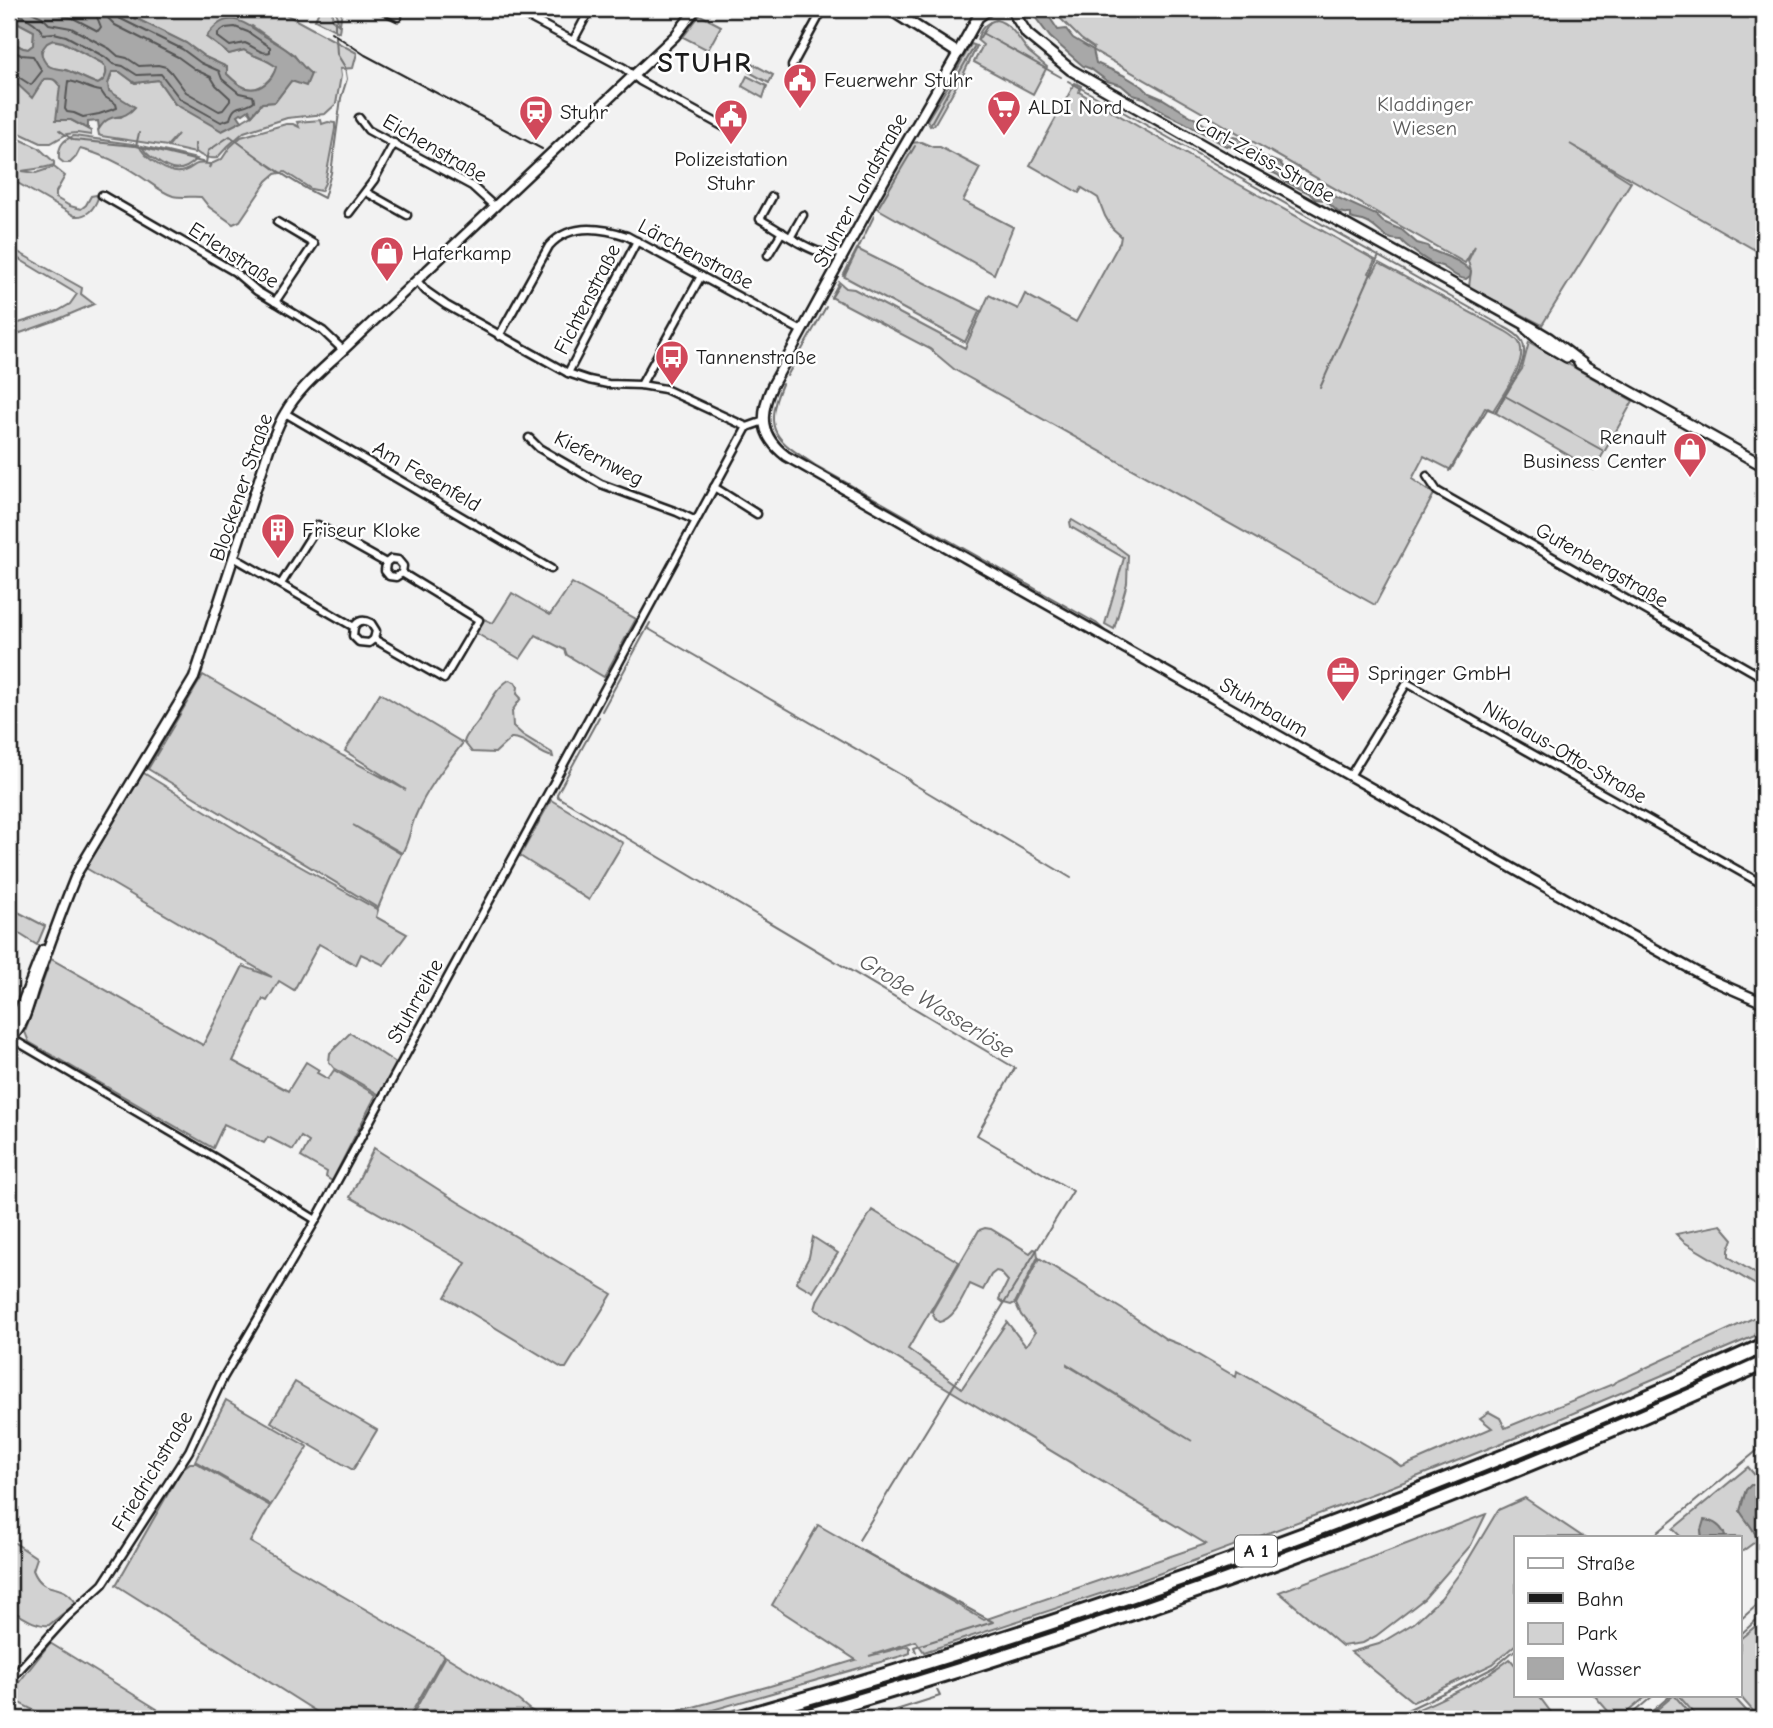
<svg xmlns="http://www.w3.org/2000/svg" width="1773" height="1728" font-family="'Comic Neue',sans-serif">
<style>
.green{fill:#d2d2d2;stroke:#777;stroke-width:2;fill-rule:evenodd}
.water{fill:#a8a8a8;stroke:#707070;stroke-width:2;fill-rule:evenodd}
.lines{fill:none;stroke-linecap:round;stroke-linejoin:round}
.shore{stroke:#545454;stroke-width:2}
.stream{stroke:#707070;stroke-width:2}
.minor-casing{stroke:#1c1c1c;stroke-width:11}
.tertiary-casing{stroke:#1c1c1c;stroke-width:13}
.secondary-casing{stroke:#1c1c1c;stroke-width:14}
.motorway-casing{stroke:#1c1c1c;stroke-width:18}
.minor{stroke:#fff;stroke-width:6}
.tertiary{stroke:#fff;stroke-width:8}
.secondary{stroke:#fff;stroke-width:9}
.motorway{stroke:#fff;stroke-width:12}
.rail{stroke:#1c1c1c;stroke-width:2}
.labels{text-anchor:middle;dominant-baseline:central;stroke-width:5;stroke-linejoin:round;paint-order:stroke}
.shield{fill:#fff;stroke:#606060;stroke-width:2}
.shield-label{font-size:19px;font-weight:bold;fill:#1c1c1c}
.poi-label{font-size:21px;fill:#1c1c1c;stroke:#fff;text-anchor:start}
.park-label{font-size:21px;fill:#5c5c5c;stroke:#fff}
.street-label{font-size:21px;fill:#1c1c1c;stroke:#fff}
.water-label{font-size:23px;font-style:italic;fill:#5b5b5b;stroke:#fff}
.district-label{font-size:28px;font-weight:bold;letter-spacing:2px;fill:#1c1c1c;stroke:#fff}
</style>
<rect width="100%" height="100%" fill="#f2f2f2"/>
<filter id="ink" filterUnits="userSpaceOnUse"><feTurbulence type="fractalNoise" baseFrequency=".0143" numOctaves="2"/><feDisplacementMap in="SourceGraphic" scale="14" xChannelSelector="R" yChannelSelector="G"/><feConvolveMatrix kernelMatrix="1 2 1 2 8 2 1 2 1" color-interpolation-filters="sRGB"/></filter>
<g filter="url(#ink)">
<g class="green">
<path d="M117 9H276L357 53 353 68 340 69 341 76 336 104 325 114 287 118 244 132 228 146 217 158C209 159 202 157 196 152L195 143V153L168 147 178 134 167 146 101 136 99 135 98 130 104 119 110 117H121L134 107 109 91 108 84 112 72H120L135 83 158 80 175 104 242 121 252 115 262 103 275 102 291 81 311 74 304 69 294 55 252 26 223 49 229 54 244 50C254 57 268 59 277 67 272 79 260 92 246 88 239 86 232 79 227 74L226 67 205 57 186 43Z"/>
<polygon points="320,9 333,9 332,19 339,25 336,14 337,9 342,9 339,32 315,20"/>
<polygon points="1051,9 1764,9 1764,255 1570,144 1631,182 1542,325 1469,287 1471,271 1468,261 1475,246 1465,263 1093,50 1094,48 1081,39"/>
<polygon points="700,15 721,26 708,50 683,37"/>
<polygon points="9,18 34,31 33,45 28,49 23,48 9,41"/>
<path d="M996 20C1011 23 1020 41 1029 52 1035 57 1041 62 1047 67L1033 94 974 62 983 45 977 40C980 29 985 23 996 20Z"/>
<path d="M50 40 63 42 102 63C109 70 107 79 98 84 89 81 81 76 72 73 66 70 57 70 50 67 37 60 40 48 50 40Z"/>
<polygon points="971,44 977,46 961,79 954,75"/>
<polygon points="753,64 773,75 769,83 749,72"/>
<polygon points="747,76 767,86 763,98 742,86"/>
<polygon points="53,78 60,86 71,120 91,131 91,135 77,133 67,134 51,143 41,143 9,128 9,82"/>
<polygon points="953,78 959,81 934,125 930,126 927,120"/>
<path d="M1075 83 1081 86 1079 92 1215 171 1375 260 1369 273 1372 275 1379 263 1505 331C1510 334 1515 337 1518 341 1531 359 1502 395 1493 411L1485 408 1451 470 1424 456 1412 479 1434 494 1375 605 955 370 930 349 831 297 839 282 846 288 854 289 965 348 989 295 1018 309 1025 294 1076 322 1120 242 1121 236 1112 228 1105 216 1098 198 1082 188 1079 193 1030 165Z"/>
<path d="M321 120 322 124 328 122 335 123V129L325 183 321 191 311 189 285 172 275 174 267 181 240 221 233 224 209 207 201 197C192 196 182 198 173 196 161 192 151 183 140 176 121 163 102 154 80 149L76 157 70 163H64L59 159C58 147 62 140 74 136L139 145C143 157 171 177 184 171 198 166 190 162 210 164L209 168 211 164 222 159 230 147 241 137 286 124H293L299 127 297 122Z"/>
<path d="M9 134 39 148 54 162V165C42 169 33 169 22 171L36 173 54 167 65 176 56 192V198L70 206 81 209 86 205 91 196 96 195 98 198C94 209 87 217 75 216L9 178V165L15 168 9 164Z"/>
<polygon points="921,142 933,147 940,147 980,168 963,201 1013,227 994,274 873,206 910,143"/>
<path d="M142 146 197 159C181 175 170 171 154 159 148 155 144 152 142 146Z"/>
<polygon points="9,247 82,288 81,294 94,304 54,321 9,337 9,326 58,311 70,304 77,294 9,253"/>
<polygon points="857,249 981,311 979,312 965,342 843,276"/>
<polygon points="1529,342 1633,401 1594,470 1496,413 1504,395 1522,369"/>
<polygon points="1072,520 1116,546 1128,555 1127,583 1114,629 1105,624 1124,558 1071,527 1070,522"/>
<polygon points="572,583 636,619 604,677 567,655 565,650 536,635 520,659 476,633 484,619 493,623 512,593 550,615"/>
<path d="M203 675 343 756 406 790 345 751 380 693 463 743C445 766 426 790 415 817 410 829 409 842 402 853L353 825 401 854 378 908 148 769Z"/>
<path d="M509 680 515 682 518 687 517 694 521 698 512 711 513 726 523 735 552 753 553 757C538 755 526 737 511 738L495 753 472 752 464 742C466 734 472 730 477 723 487 709 494 689 509 680Z"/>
<polygon points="142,772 253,840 378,910 376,917 407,934 384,965 361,954 356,965 319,944 294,990 279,981 267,1001 263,999 233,1061 288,1091 306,1062 319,1070 317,1073 328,1079 334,1070 376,1095 332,1181 326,1177 327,1172 301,1157 309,1142 301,1137 293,1150 268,1137 264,1143 224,1124 213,1148 29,1042 25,1032 51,959 203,1045 243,966 272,977 84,867"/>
<polygon points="551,800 623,843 589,900 520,856"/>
<polygon points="18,912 45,926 37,945 10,928"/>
<polygon points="350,1033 396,1063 394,1070 380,1095 334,1068 329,1062 330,1053"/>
<polygon points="374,1148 458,1202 612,1294 566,1368 562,1368 445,1297 466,1263 350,1197"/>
<path d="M872 1210 959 1262 908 1349 962 1388 1007 1322 1025 1345 1029 1342 1035 1332 1021 1315 1016 1304 1039 1258 1125 1311 1166 1339 1181 1345 1236 1377 1237 1371 1389 1458 1402 1467 1492 1428 1480 1418 1489 1412 1500 1418 1505 1428 1613 1384 1615 1382 1764 1313V1332L1512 1439 1391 1487 1142 1580 924 1652 916 1641 869 1656 908 1646 910 1648V1653L905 1655 681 1719H649L770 1686 856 1660 772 1605 818 1525 984 1620 1206 1544 815 1309 818 1299ZM1067 1364 1192 1441 1067 1365Z"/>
<polygon points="1721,1225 1733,1239 1729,1250 1729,1257 1764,1279 1764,1290 1684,1242 1676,1234"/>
<path d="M985 1228 991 1229 1030 1253 1034 1249 1037 1250 1038 1257 1015 1303 1011 1305 1004 1303 999 1299 1008 1281 1000 1272 996 1271 991 1275 983 1290 970 1284C963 1297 955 1319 939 1322L935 1319 932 1311 979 1230Z"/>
<polygon points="813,1237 838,1253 813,1292 796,1282 809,1257"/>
<polygon points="295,1382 377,1430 353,1470 271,1422"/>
<polygon points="226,1400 308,1447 271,1505 195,1461"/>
<polygon points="190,1463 196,1463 270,1506 250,1542 444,1655 408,1719 328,1719 116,1585 182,1469"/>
<polygon points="1748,1467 1764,1486 1764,1490 1759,1485 1751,1485 1746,1490 1742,1501 1756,1536 1764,1536 1764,1542 1755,1542 1740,1553 1740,1537 1725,1537 1724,1532 1701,1530 1702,1537 1681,1537 1673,1529"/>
<polygon points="1525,1498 1583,1537 1516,1537 1516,1644 1493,1664 1413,1702 1351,1652 1379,1644 1414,1623 1441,1598 1462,1570 1498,1510"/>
<polygon points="1486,1514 1471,1545 1424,1599 1376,1636 1363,1643 1342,1646 1279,1592"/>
<path d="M9 1539 37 1558 33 1570C42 1592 54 1584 67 1593 70 1595 74 1600 76 1603L49 1625C35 1627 21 1615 9 1609Z"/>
<polygon points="1764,1619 1764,1719 1760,1719 1739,1695 1740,1639"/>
<polygon points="50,1643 157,1709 151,1719 51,1719 21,1704 9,1695"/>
<polygon points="445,1656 518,1700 530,1710 547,1719 410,1719"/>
<path d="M1510 1659 1516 1666V1695H1538L1556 1719H1397C1435 1701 1477 1685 1510 1659Z"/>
<polygon points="1594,1695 1648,1695 1619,1719 1615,1719"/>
<polygon points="1674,1695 1695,1719 1646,1719"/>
<polygon points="1678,1695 1732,1695 1754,1719 1699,1719"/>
</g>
<g class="water">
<path d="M9 9H117L186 43 205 57 227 67V74C232 79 239 86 246 88 261 92 273 79 276 67 268 59 254 57 244 50L229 54 206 37C225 9 241 20 263 35 272 41 283 46 292 54 299 60 303 68 311 74L306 86 291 81 275 102 262 103 252 115 249 110 243 114 241 113 238 115 242 121 222 131 175 104 158 80 135 83 120 72H112L108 84 109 91 135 107C121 124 111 109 99 129L98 121 88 122V129L71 120H56L60 86C55 79 53 78 44 79L32 98 15 82H9V41L23 48 28 49 33 45 34 31 9 18ZM53 40 63 42 102 63C109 70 107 79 98 84 88 81 80 76 71 72 65 68 55 70 49 66 43 62 42 56 41 51L47 43Z"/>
<path d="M1029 9H1044L1058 30 1066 29 1073 38 1093 50 1096 63 1123 75 1143 87 1149 93 1163 99 1215 131 1221 129 1230 136 1238 138 1254 148 1264 157 1280 163 1286 170 1332 192 1336 197 1376 215 1383 222 1402 230 1417 243 1428 246 1429 249C1444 256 1459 259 1471 271L1470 276 1466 279C1456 278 1453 273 1445 268 1441 265 1440 266 1434 264 1428 262 1404 245 1401 240 1382 241 1378 225 1363 221 1359 220 1355 220 1351 218V214L1338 212 1325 200 1315 199 1309 193 1286 182 1278 175 1261 167 1252 158 1241 155 1235 147 1226 146 1183 122 1166 114 1144 98 1133 95 1121 85 1107 81 1091 69 1083 66 1050 37Z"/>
<path d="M1751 1485H1759L1764 1490V1536H1756C1753 1527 1745 1520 1740 1511L1746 1490Z"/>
<path d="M1704 1520C1714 1521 1723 1527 1725 1537H1702L1701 1530Z"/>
</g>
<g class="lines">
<g class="shore">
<polyline points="25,9 42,17 49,24 71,28 110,49 118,56 127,58 139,66 158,65 166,67 171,72 186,92 219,111 223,110 230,101 230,98 216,85 211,77 196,70 178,57 115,25 108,18 106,9"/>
<polyline points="48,9 54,13 73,18 98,31 101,27 97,17 96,9"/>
<path d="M9 12C22 15 38 22 43 34L54 33 66 36 105 57 113 64 123 66 137 75 161 74 180 99 221 122 230 119C235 101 243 110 254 101L253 96 239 93 222 79 219 71 201 63 182 49 119 18 116 14 115 9"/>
<path d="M235 27 248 32 270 47V52C261 55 253 46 245 43L230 46 218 37V33L225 28Z"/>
<polyline points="9,49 21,55 33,56 42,71 31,85 17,76 9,75"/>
<path d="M68 81C80 82 89 90 101 91L105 97 116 104 117 108 99 114 83 117 74 113 67 112 65 109Z"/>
</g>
<g class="stream">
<polyline points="335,21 335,31"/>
<polyline points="982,33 1061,77"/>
<polyline points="978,40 990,22"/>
<polyline points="958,75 974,47"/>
<path d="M1068 81 1504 327C1510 330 1518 335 1522 341 1532 360 1504 396 1495 412L1488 408 1449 471"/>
<polyline points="931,123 954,81"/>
<polyline points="59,130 73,140 135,146"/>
<path d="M139 133 136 146 206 163 208 151 230 136C260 159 291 182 324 198L331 173 341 98 347 79 345 67 337 54 336 37"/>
<polyline points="879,206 915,146"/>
<polyline points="845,275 874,216"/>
<polyline points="831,298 839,285"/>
<polyline points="787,376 826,307"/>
<path d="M782 384C762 431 776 440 815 465L1096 623 1105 631"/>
<polyline points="1320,388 1378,258"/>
<polyline points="1505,396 1602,450"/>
<polyline points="647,628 908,779 912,783 1071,878"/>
<polyline points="602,711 650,623"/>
<polyline points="599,717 557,794 558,797 1015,1068 977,1135 1073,1191 859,1540"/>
<polyline points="1652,1537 1764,1445"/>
<polyline points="854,1546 993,1622 914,1647 916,1652"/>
<polyline points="1740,1620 1764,1599"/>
<polyline points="1740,1635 1764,1613"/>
<polyline points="868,1719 940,1696 937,1690"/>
<polyline points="1388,1719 1456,1687 1495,1667 1516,1649"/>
<polyline points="1626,1719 1654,1695"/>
<polyline points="1643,1719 1671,1695"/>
</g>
<g class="minor-casing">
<g id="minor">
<polyline points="381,9 398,17"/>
<polyline points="513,9 624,68 640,81 726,128"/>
<polyline points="573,41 590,9"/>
<polyline points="792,66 823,9"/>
<polyline points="359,118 368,130 472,186 495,207"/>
<polyline points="366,192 407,215"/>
<polyline points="102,195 235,272 257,291 323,331 343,350"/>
<path d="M772 197 760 219C774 227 807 250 821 252 829 254 835 251 844 255"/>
<polyline points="349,213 374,180 394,143"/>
<polyline points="791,236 803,215"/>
<polyline points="768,255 782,232"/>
<polyline points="417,281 426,291 446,305 568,373 589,380 608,384 641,385 665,389 747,427 764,421"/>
<polyline points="275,302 314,244 277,222"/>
<path d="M499 336 549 246C569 223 600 227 627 236L802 331"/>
<polyline points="568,373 637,241"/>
<polyline points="641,385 701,276"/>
<polyline points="285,413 551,569"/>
<polyline points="529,438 539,448 601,484 677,512 696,521"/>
<polyline points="1427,476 1437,491 1764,678"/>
<polyline points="714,487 757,514"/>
<polyline points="235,558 354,627 353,636 359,642 369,643 374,639 444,679 479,620 402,573 403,566 398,560 391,559 386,563 318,525 281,584"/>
<polyline points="386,563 385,571 389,576 396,577 402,573"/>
<path d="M354 627C358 620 364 619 371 623L376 631 374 639"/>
<polyline points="1350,776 1407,683 1764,885"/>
<polyline points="9,1037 212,1156 316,1220"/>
<polyline points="9,1681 66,1618 103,1584 189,1451 223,1378 316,1220 747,427"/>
</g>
</g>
<g class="tertiary-casing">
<g id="tertiary">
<path d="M958 53 877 193 772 386C759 415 760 436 786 456L1630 935 1709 979 1764 1003"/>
<path d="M11 1038C24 1027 29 1003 34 988 48 950 61 911 77 873L194 678 269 449C274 437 278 424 285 413 299 388 323 369 343 350L675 36 696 9"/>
<polyline points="9,1043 11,1038 11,1031 43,950"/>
</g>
</g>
<g class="secondary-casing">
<g id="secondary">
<polyline points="886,9 897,14 958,53 978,17 989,9"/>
<polyline points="1012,9 1015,15 1027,34 1071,70 1232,162 1534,329 1549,338 1583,364"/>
<polyline points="1527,329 1543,343 1567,357"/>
<polyline points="1579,363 1764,466"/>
</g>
</g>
<g class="motorway-casing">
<g id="motorway">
<path d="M733 1719C914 1669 1092 1611 1269 1547 1436 1485 1602 1419 1764 1345"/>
<path d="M796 1719C1127 1624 1450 1505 1764 1363"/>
</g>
</g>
<use href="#minor" class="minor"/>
<use href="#tertiary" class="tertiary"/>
<use href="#secondary" class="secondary"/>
<use href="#motorway" class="motorway"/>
<polyline class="rail" points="331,32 365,55 542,149"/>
</g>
</g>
<defs>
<g id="civic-pin" transform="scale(1.75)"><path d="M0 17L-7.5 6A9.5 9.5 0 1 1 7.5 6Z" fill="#d1495b" stroke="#fff"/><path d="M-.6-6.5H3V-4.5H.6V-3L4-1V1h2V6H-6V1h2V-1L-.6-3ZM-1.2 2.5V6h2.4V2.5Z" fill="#fff"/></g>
<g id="supermarket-pin" transform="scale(1.75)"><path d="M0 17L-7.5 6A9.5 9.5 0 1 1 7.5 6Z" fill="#d1495b" stroke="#fff"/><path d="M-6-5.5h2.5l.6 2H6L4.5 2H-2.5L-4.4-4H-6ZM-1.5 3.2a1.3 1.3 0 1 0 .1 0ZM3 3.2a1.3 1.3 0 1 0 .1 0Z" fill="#fff"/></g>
<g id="station-pin" transform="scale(1.75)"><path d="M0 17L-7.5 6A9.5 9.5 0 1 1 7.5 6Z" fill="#d1495b" stroke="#fff"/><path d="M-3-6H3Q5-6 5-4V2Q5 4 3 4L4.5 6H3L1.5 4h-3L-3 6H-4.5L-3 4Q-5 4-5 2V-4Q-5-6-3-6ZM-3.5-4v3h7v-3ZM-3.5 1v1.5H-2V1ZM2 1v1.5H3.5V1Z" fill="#fff"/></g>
<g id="shop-pin" transform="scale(1.75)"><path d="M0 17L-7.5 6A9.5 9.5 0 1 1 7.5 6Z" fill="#d1495b" stroke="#fff"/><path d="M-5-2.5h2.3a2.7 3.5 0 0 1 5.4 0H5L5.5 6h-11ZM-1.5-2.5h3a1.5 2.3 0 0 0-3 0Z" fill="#fff"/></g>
<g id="bus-pin" transform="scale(1.75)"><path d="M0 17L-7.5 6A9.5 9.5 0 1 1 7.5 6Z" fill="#d1495b" stroke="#fff"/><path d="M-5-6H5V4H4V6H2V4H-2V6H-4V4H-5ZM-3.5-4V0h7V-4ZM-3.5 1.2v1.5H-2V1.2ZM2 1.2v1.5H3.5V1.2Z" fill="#fff"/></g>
<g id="building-pin" transform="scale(1.75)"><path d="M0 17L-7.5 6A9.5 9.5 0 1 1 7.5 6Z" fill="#d1495b" stroke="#fff"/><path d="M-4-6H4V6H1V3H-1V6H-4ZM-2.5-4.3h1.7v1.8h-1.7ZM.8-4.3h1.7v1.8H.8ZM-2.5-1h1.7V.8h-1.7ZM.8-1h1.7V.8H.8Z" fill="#fff"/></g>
<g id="office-pin" transform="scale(1.75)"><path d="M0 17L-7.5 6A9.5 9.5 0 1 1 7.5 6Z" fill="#d1495b" stroke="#fff"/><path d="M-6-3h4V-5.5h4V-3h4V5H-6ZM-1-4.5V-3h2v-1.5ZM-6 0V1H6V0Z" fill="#fff"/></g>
</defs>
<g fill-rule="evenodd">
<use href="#civic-pin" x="800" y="80"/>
<use href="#supermarket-pin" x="1004" y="107"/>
<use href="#station-pin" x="536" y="112"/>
<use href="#civic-pin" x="731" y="116"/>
<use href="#shop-pin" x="387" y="253"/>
<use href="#bus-pin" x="672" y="357"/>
<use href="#shop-pin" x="1690" y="449"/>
<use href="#building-pin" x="278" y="530"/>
<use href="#office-pin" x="1343" y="673"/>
</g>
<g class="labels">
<rect class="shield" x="1235" y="1535.5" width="42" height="31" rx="5"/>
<g class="shield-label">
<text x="1256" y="1551">A 1</text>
</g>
<g class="poi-label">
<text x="824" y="80">Feuerwehr Stuhr</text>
<text x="1028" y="107">ALDI Nord</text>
<text x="560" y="112">Stuhr</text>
<text x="731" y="159" text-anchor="middle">Polizeistation<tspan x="731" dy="24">Stuhr</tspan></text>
<text x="412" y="253">Haferkamp</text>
<text x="696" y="357">Tannenstraße</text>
<text x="1666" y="437" text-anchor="end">Renault<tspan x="1666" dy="24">Business Center</tspan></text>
<text x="302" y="530">Friseur Kloke</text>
<text x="1368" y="673">Springer GmbH</text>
</g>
<g class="park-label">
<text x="1425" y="104">Kladdinger<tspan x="1425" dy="24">Wiesen</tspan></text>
</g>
<g class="street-label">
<text transform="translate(435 148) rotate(30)">Eichenstraße</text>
<text transform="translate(1265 159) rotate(29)">Carl-Zeiss-Straße</text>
<text transform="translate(860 190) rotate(-61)">Stuhrer Landstraße</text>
<text transform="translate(696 254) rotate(28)">Lärchenstraße</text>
<text transform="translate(234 255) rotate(33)">Erlenstraße</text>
<text transform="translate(587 299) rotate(-63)">Fichtenstraße</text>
<text transform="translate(599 458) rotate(27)">Kiefernweg</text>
<text transform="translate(427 476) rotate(30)">Am Fesenfeld</text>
<text transform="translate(241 487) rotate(-71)">Blockener Straße</text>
<text transform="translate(1602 565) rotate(30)">Gutenbergstraße</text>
<text transform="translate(1264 707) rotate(30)">Stuhrbaum</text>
<text transform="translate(1565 752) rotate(30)">Nikolaus-Otto-Straße</text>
<text transform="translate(415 1001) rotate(-61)">Stuhrreihe</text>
<text transform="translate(152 1471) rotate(-59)">Friedrichstraße</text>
</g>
<g class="water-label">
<text transform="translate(937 1006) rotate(32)">Große Wasserlöse</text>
</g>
<g class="district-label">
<text x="705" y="63">STUHR</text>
</g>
</g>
<rect width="1773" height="1728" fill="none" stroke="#fff" stroke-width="35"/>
<rect x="18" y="18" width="1738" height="1693" fill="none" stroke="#1c1c1c" stroke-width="2.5" filter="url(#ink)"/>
<rect x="1514" y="1536" width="228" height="161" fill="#ffffff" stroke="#a4a4a4" stroke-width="2"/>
<rect x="1528" y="1558" width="35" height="10" fill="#ffffff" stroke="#a4a4a4" stroke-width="2"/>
<text x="1577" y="1570" font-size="21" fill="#1c1c1c">Straße</text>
<rect x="1528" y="1593" width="35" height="10" fill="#1c1c1c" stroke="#a4a4a4" stroke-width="2"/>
<text x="1577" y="1606" font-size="21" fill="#1c1c1c">Bahn</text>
<rect x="1528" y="1623" width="35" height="21" fill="#d2d2d2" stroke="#a4a4a4" stroke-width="2"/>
<text x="1577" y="1640" font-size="21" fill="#1c1c1c">Park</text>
<rect x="1528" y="1658" width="35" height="21" fill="#a8a8a8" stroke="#a4a4a4" stroke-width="2"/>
<text x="1577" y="1676" font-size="21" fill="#1c1c1c">Wasser</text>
</svg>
